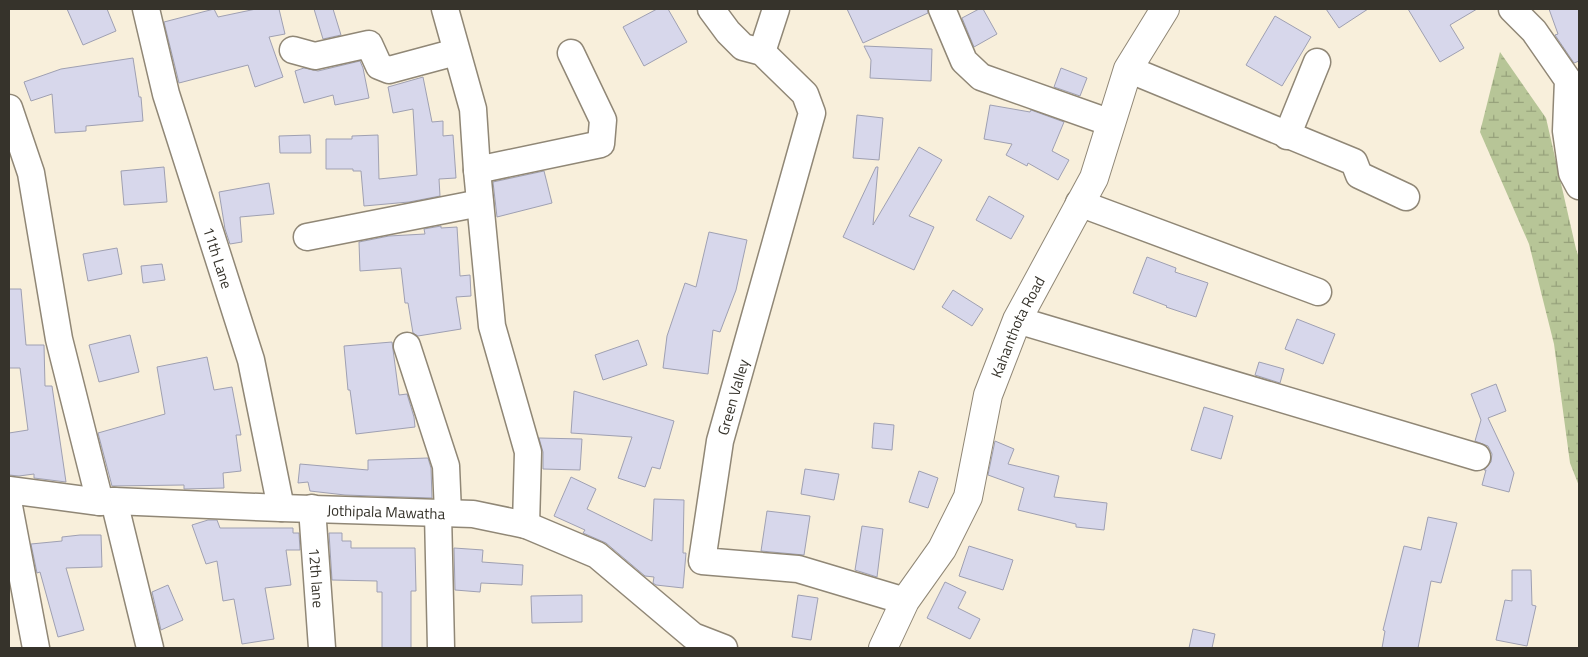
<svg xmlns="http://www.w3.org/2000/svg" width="1588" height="657" font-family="'Titillium Web',sans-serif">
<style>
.wetland{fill:url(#wetland-marsh)}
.building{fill:#d7d7eb;stroke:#9fa0b2}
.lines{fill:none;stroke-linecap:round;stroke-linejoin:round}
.minor-casing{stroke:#908776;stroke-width:29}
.major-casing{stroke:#908776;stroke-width:30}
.minor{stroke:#fff;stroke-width:26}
.major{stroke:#fff;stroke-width:28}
.labels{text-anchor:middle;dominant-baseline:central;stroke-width:5;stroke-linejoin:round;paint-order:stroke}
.street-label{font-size:15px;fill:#36332b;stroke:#fff}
</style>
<defs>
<pattern id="wetland-marsh" width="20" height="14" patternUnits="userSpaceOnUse" patternTransform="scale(1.25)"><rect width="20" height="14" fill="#b7c597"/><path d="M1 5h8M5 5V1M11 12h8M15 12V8" fill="none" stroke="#96a17b"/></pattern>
</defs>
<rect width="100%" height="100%" fill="#f8efdb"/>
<polygon class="wetland" points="1500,52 1546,118 1576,249 1579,258 1579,486 1570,463 1554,344 1529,244 1480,132"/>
<g class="building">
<polygon points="67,9 107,9 116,31 83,45"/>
<polygon points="214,9 218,17 256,9 279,9 285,34 269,37 283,77 255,87 248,65 179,83 164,22"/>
<polygon points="314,9 333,9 341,35 323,39"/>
<polygon points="657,9 668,9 687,42 644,66 623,27"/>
<polygon points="847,9 927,9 928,13 863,43"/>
<polygon points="979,9 983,9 997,34 974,47 962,18"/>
<polygon points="1326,9 1368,9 1339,28"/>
<polygon points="1408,9 1477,9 1450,25 1464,48 1440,62"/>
<polygon points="1549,9 1579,9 1579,61 1574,63 1555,35 1558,34"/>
<polygon points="1275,16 1311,37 1282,86 1246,65"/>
<polygon points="864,46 932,49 931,81 870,78 871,60"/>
<polygon points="133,58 139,97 141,97 143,121 86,126 86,131 55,133 52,94 31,101 24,82 61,69"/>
<polygon points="360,61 363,68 369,98 335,105 333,95 304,103 295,71 304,68 318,71"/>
<polygon points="1061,68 1087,78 1080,96 1054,87"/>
<polygon points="423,77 432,122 443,121 443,136 453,135 456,178 439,179 440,196 409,202 364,206 361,171 353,171 353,169 326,169 326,139 352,139 352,136 378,135 379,179 417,175 413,109 393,113 388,87"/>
<polygon points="990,105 1030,112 1031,110 1064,122 1052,151 1069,160 1058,180 1028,163 1027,166 1006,155 1012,144 984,139"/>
<polygon points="857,115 883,118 879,160 853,158"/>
<polygon points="310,135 311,153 280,153 279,136"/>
<polygon points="919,147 942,160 909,216 934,227 914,270 843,237 876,167 878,167 873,225"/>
<polygon points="164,167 167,202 124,205 121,171"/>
<polygon points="544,171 552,203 497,217 493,182"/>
<polygon points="269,183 274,214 240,217 242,242 230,244 225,229 219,192"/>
<polygon points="989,196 1024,216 1011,239 976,220"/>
<polygon points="441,226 441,228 457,227 460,276 470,275 471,296 456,297 461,329 418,336 413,333 408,303 405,303 401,268 360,271 359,242 389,236 425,234 424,229"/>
<polygon points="709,232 747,240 736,290 720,332 713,330 708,374 663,368 667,336 685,283 696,287"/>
<polygon points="117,248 122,274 88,281 83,254"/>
<polygon points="1147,257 1176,268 1175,272 1208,283 1196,317 1166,307 1167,306 1133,293"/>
<polygon points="162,264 165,280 143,283 141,266"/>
<polygon points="9,289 21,289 26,345 44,345 45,386 52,386 66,482 34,478 34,474 19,476 9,475 9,433 28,430 20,368 9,368"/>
<polygon points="953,290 983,309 972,326 942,307"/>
<polygon points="1297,319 1335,334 1323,364 1285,349"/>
<polygon points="130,335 139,372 99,382 89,345"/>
<polygon points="638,340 647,365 603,380 595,355"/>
<polygon points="392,342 399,395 407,394 414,417 415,427 356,434 350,390 348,390 344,346"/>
<polygon points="207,357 214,390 232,387 241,435 236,435 241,471 223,473 224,488 184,489 184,485 112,486 98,433 165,414 157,367"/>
<polygon points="1259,362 1284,369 1280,383 1255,375"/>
<polygon points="1496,384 1506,411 1488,418 1514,473 1509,492 1482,485 1486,470 1484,470 1491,462 1492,454 1488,446 1475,441 1481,420 1471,394"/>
<polygon points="574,391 674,421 660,469 652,467 645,487 618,478 632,437 571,433"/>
<polygon points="1204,407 1233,416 1221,459 1191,450"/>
<polygon points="874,423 894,425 892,450 872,448"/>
<polygon points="539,438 582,439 580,470 543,469 543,452"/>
<polygon points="995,441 1014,449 1008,464 1059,476 1054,497 1107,503 1104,530 1076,527 1076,524 1018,510 1024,488 988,475"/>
<polygon points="428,458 431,468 432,498 345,495 310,491 308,482 298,483 300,464 368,470 368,460"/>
<polygon points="805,469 839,474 834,500 801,494"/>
<polygon points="919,471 938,478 928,508 909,502"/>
<polygon points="571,477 596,489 587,509 652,541 654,499 684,500 683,553 686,553 683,588 656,585 653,583 654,577 645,576 606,543 583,533 585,530 554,516"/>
<polygon points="767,511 810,516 804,555 761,551"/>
<polygon points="1428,517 1457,523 1441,583 1431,581 1418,648 1382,648 1385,631 1383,630 1404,546 1421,550"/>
<polygon points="208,520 217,520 220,528 293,528 293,533 299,533 300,550 286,550 291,585 265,588 274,639 242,644 234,599 223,601 217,561 206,564 192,525"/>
<polygon points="862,526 883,529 877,577 855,570"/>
<polygon points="329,533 342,533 342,541 351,541 351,548 415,548 416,591 411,591 411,648 382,648 382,592 377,592 377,581 332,580"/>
<polygon points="80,535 101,535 102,567 66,568 84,630 58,637 40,572 37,573 31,544 62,541 62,537"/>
<polygon points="969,546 1013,560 1003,590 959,576"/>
<polygon points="454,548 483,550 482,562 523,565 522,585 481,583 480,592 455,590"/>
<polygon points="1512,570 1531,570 1532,605 1536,606 1527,646 1496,640 1505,600 1512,601"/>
<polygon points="945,582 966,592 958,608 980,619 970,639 927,618"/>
<polygon points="168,585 183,620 161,630 152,592"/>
<polygon points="582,595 582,622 532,623 531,596"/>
<polygon points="798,595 818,598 811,640 792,637"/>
<polygon points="1193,629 1215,634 1212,648 1189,648"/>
</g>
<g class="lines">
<g class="minor-casing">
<g id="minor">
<path id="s1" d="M146 9 166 94 251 360 281 508"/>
<polyline points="445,9 473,109 477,170 492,326 528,452 526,525"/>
<polyline points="711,9 728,32 743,47 762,52 805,94 812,113 720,441 702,561 798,569 905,601"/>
<polyline points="942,9 964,61 981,77 1111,123"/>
<polyline points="1512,9 1534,31 1568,80 1566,131 1572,173 1579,186"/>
<polyline points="293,50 315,56 369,44 379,66 389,70 456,52"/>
<polyline points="762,52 776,9"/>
<polyline points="1128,69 1354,162 1359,175 1406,197"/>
<polyline points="9,108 31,173 59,339 100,502"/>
<polyline points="1287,136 1317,62"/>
<polyline points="477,170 601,144 603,120 571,53"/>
<polyline points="1079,203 1318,292"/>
<polyline points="307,237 480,203"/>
<polyline points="1017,320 1477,457"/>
<polyline points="407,346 446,466 448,513"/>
<path id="s2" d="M9 490 100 502 114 501 281 508 473 514 526 525 597 555 693 636 724 648"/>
<polyline points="114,501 150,648"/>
<polyline points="9,506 36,648"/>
<path id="s3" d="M312 508 322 648"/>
<polyline points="438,513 441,648"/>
</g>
</g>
<g class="major-casing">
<g id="major">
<path id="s4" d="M883 648 905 601 942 549 968 497 988 395 1017 320 1094 178 1128 69 1165 9"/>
</g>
</g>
<use href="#minor" class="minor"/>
<use href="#major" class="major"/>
</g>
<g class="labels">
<g class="street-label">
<text stroke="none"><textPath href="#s1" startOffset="259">11th Lane</textPath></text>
<text stroke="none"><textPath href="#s4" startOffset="352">Kahanthota Road</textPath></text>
<text transform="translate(733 397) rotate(-74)">Green Valley</text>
<text stroke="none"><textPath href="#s2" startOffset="378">Jothipala Mawatha</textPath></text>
<text stroke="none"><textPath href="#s3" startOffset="70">12th lane</textPath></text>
</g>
</g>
<rect width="1588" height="657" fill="none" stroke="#36332b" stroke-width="20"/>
</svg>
